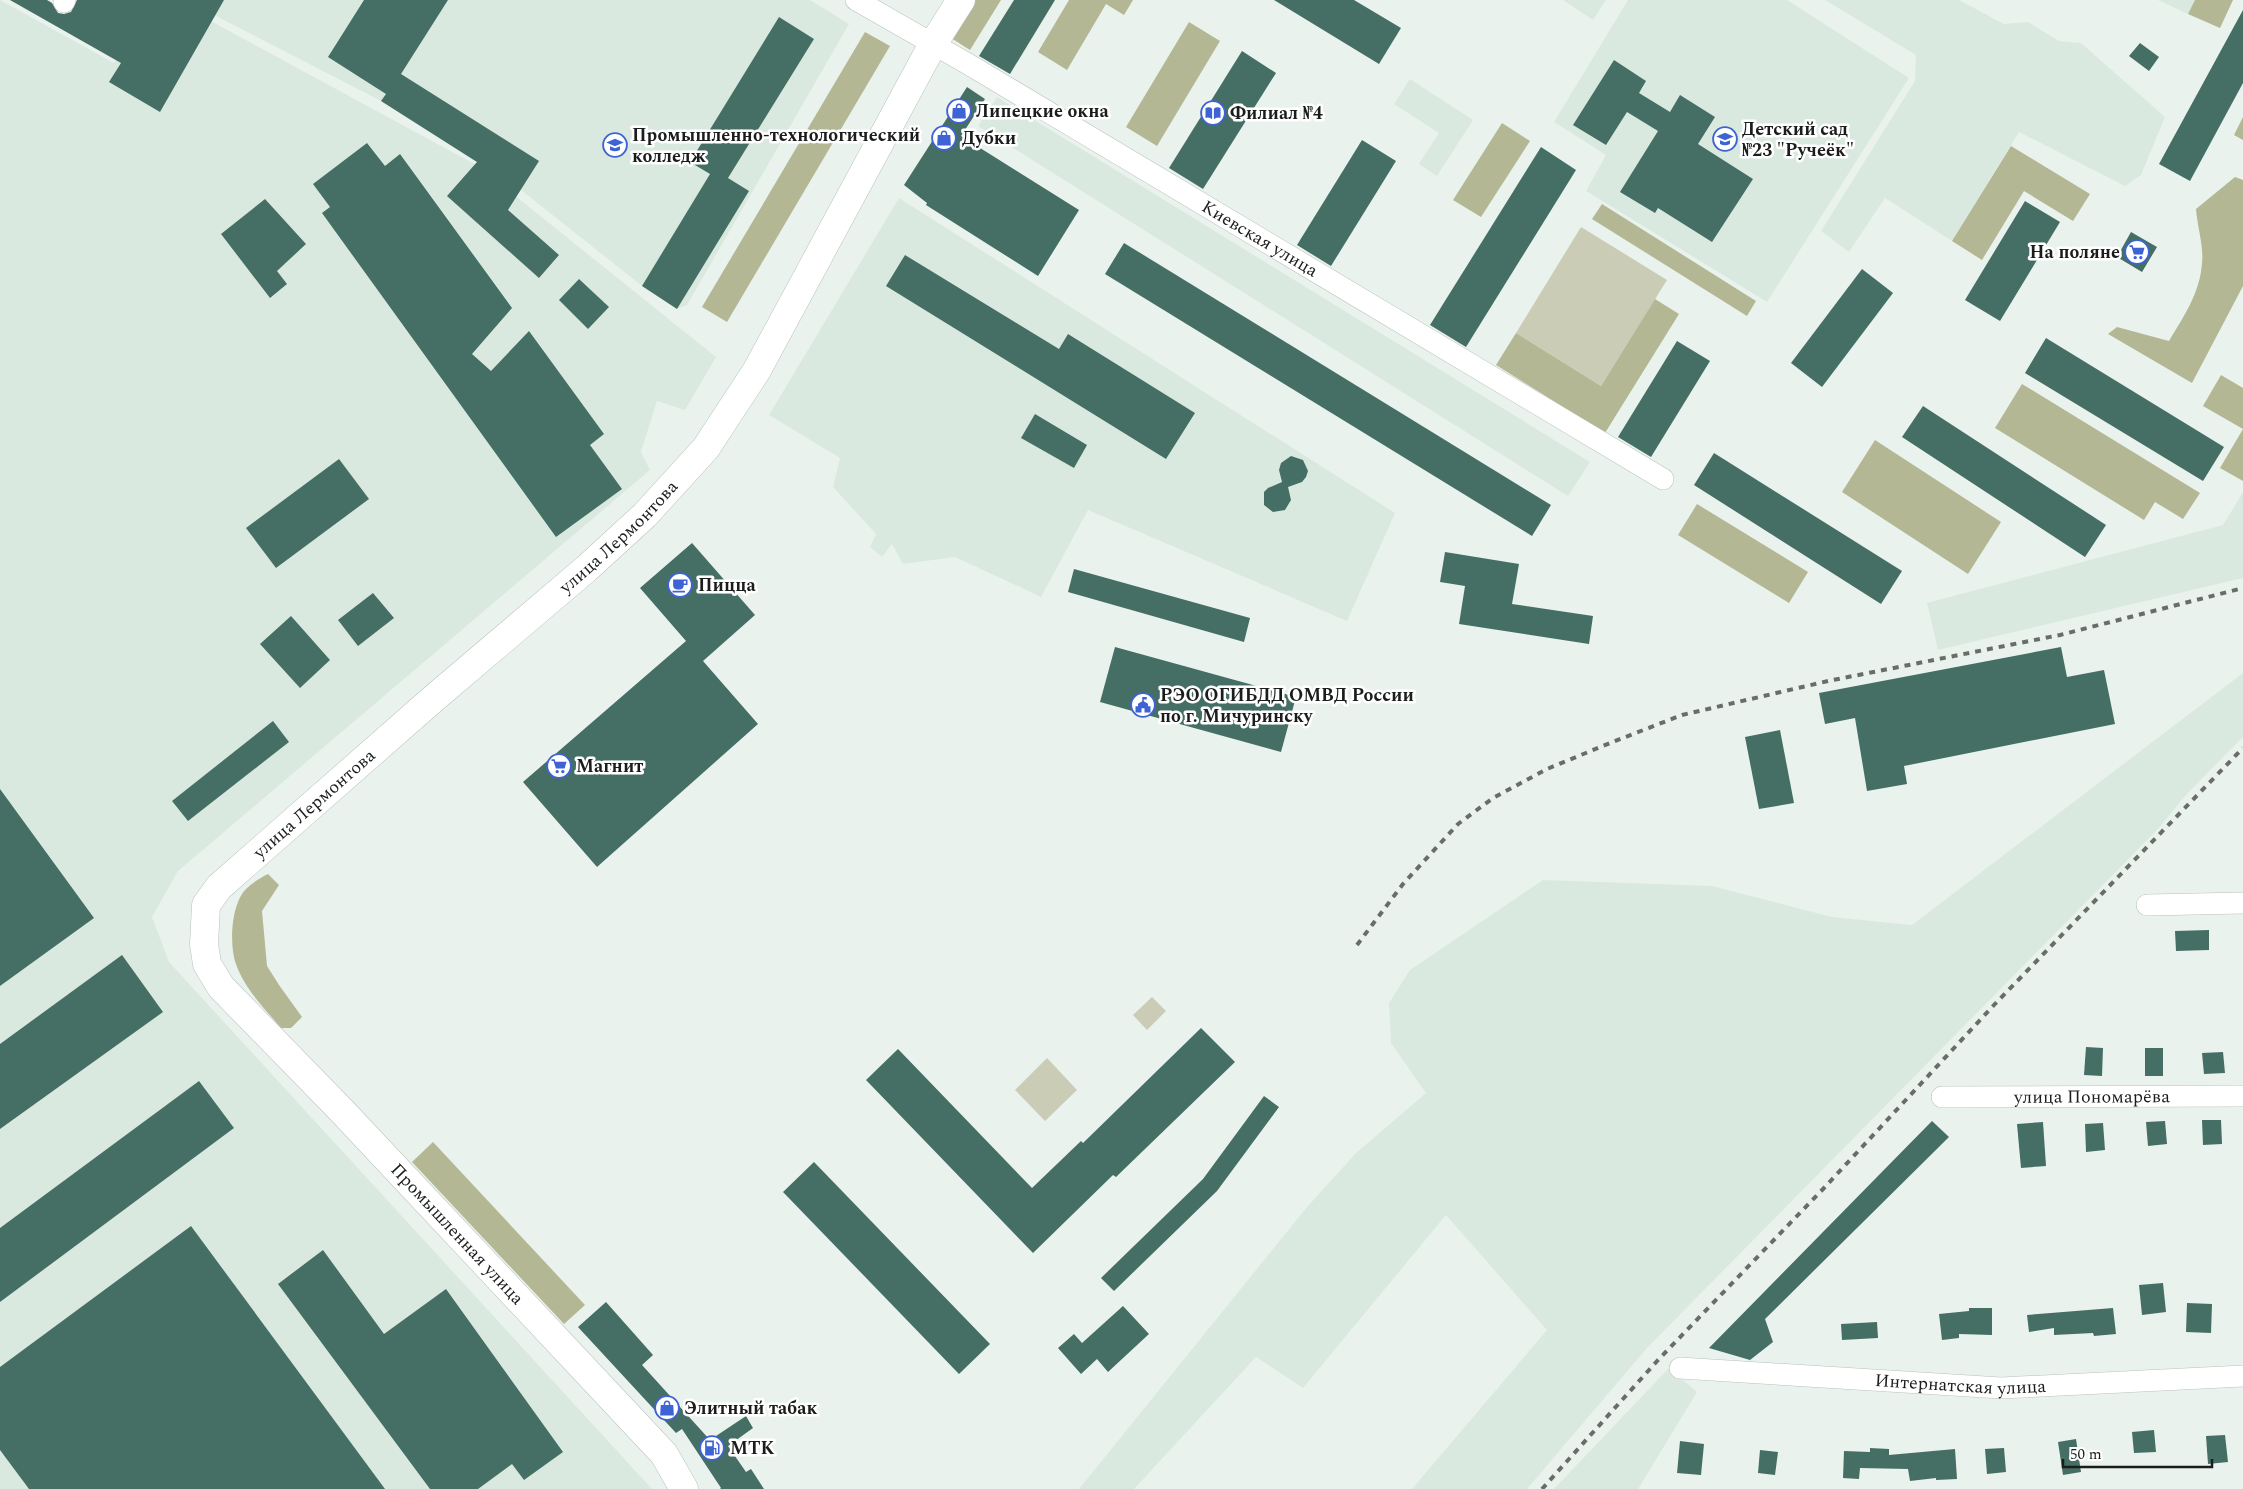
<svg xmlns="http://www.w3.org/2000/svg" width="2243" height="1489" font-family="Spectral,serif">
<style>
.built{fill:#dae9df}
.green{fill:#caccb5}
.forest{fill:#b4b794}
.building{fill:#456e65}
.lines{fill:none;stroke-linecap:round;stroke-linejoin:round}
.minor-casing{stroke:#bac2bd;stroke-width:22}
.tertiary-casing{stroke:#bac2bd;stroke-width:29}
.minor{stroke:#fff;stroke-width:21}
.tertiary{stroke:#fff;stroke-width:28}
.rail{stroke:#686d6a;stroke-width:4;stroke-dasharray:6 6;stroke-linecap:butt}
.labels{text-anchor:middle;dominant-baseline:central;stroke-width:5;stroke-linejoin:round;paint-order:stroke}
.poi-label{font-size:18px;font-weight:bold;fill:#1a1d1b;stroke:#fff;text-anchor:start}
.street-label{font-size:18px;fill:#1a1d1b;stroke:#fff}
</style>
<rect width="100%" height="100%" fill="#eaf2ed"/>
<g class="built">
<polygon points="0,0 114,63 151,0 172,0 478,166 716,357 685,410 657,401 641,452 650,470 178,871 152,917 169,962 652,1489 0,1489"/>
<polygon points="185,0 810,0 849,24 687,305 677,309 642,286 521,190 381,101"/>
<polygon points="1563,0 1606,0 1593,20"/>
<polygon points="1628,0 1787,0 1909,78 1767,302 1586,191 1606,155 1554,122"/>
<polygon points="1825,0 1959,0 2004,24 2028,22 2059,41 2081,43 2165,117 2141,175 2125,186 2019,132 1952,241 1885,198 1849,252 1821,231 1915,81 1916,55"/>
<polygon points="2158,0 2195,0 2188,14"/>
<polygon points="1410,79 1473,120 1437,176 1419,164 1439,133 1394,104"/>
<polygon points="997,97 1590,462 1568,496 978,126"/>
<polygon points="899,198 1395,513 1347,621 1088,510 1041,597 955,557 903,564 892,544 882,557 870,547 876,534 833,487 840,458 769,415"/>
<polygon points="2243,492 2243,578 1938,650 1927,603 2223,525"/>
<polygon points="2243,673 2243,737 2185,796 2158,829 1647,1348 1527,1489 1412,1489 1547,1330 1446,1215 1303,1388 1256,1357 1134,1489 1079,1489 1307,1207 1356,1153 1426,1093 1391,1043 1389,1003 1410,970 1543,880 1712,886 1832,917 1912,925"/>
<polygon points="1669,1368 1697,1392 1638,1489 1554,1489"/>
</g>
<g class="green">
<polygon points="1581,227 1667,280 1601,386 1516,333"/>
<polygon points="1152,997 1166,1011 1147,1030 1133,1015"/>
<polygon points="1047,1058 1077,1090 1045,1121 1015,1090"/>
</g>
<g class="forest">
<polygon points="974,0 1001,0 970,50 951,38"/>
<polygon points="1069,0 1133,0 1124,15 1106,4 1067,70 1038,52"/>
<polygon points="2195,0 2233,0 2220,28 2188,14"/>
<polygon points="1189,22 1220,41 1157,146 1126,127"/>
<polygon points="865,32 890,46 727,322 702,307"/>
<polygon points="2243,117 2243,140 2234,135"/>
<polygon points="1502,123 1530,141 1481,217 1453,200"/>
<polygon points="2011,146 2090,194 2073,221 2024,191 1982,260 1952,241"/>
<path d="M2235 177 2243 180V286L2192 383 2108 334 2117 327 2169 341C2184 316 2200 293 2202 263 2204 247 2197 225 2196 209Z"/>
<polygon points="1602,204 1756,301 1747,316 1592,219"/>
<polygon points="1655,299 1679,314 1605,433 1496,365 1516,333 1601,386"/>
<polygon points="2221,375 2243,388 2243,429 2203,406"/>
<polygon points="2022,384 2200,493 2183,519 2155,502 2144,520 1995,428"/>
<polygon points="2243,429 2243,481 2220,468"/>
<polygon points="1875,440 2001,522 1968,574 1842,492"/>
<polygon points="1697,504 1808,572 1789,603 1678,535"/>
<path d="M268 874 279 885 262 911 267 966 279 985 302 1017 291 1028H281C265 1009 244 988 236 964 229 945 231 904 246 889 252 883 260 878 268 874Z"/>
<polygon points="433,1142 585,1305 564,1324 412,1162"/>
</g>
<g class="building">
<polygon points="10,0 47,0 52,3 58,13 64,14 71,12 77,0 224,0 160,112 109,82 121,63"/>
<polygon points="364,0 448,0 401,74 539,161 508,210 559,255 539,278 447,196 477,162 381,101 386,94 328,57"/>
<polygon points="1014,0 1055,0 1010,74 979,56"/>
<polygon points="1274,0 1354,0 1401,28 1379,64"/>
<polygon points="2243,10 2243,83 2190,181 2159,164"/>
<polygon points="779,17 814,39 728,178 749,191 677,309 642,286 710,174 690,162"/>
<polygon points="2140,43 2159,57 2149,71 2129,56"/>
<polygon points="1242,51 1276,73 1203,189 1169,168"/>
<polygon points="1614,60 1646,81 1639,93 1670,112 1680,95 1715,117 1698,144 1753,179 1712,242 1658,208 1655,213 1620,192 1658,131 1627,112 1606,145 1573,125"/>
<polygon points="967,87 985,99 961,136 1079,210 1038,276 926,205 927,203 904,185"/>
<polygon points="1362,140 1396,161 1331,266 1297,245"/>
<polygon points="367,143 385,166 400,154 512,308 472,354 491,371 529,331 604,434 590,445 622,489 556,537 322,213 330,207 313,184"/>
<polygon points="1541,147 1576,170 1466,347 1430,325"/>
<polygon points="265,199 306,244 277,271 287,284 270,298 221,234"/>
<polygon points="2025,201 2060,222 2000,321 1965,300"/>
<polygon points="2131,232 2157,247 2142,272 2117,257"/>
<polygon points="1124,243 1551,505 1532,536 1105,274"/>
<polygon points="905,255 1059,349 1068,334 1195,413 1166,459 886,286"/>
<polygon points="1862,269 1893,293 1822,387 1791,363"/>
<polygon points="579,279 609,307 588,329 559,300"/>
<polygon points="2046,338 2224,447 2203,481 2025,373"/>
<polygon points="1677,341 1710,361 1651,457 1618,437"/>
<polygon points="1923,406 2106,525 2085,557 1902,437"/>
<polygon points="1035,414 1087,445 1074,468 1021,438"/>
<polygon points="1714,453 1902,571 1881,604 1694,485"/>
<polygon points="1291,456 1303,460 1308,471 1306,477 1302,482 1288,487 1291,500 1285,510 1273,512 1264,505 1264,492 1268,488 1282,482 1279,470 1281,463"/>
<polygon points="339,459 369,499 276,568 246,528"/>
<polygon points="692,543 755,615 703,661 758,724 597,867 523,782 686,641 640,588"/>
<polygon points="1445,552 1519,564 1512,604 1593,616 1589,644 1459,624 1465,586 1440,582"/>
<polygon points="1074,569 1250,618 1244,642 1068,592"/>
<polygon points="373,593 394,618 358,646 338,620"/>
<polygon points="291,616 330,660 300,688 260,644"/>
<polygon points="1115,647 1296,697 1281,752 1100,702"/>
<polygon points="2061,647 2067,677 2104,670 2115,724 1904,766 1907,784 1867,791 1855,718 1825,724 1819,693"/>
<polygon points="273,721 289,742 188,821 172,801"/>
<polygon points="1780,730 1794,803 1759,809 1745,737"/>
<polygon points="0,789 94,918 0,986"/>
<polygon points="2209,930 2209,950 2176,951 2175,931"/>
<polygon points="122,955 163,1012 0,1129 0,1044"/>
<polygon points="1201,1028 1235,1062 1116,1177 1113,1175 1033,1253 866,1080 898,1049 1032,1188 1081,1141 1083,1143"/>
<polygon points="2086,1047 2103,1048 2102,1076 2084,1075"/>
<rect x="2145" y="1048" width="18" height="28"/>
<polygon points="2223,1052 2225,1073 2204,1074 2202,1053"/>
<polygon points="199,1081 234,1128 0,1302 0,1228"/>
<polygon points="1264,1096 1279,1107 1217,1191 1114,1291 1101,1278 1203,1179"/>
<polygon points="2202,1120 2221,1120 2222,1144 2203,1145"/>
<polygon points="1932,1121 1949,1137 1765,1319 1773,1342 1750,1360 1709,1348"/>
<polygon points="2165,1121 2167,1144 2148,1146 2146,1122"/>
<polygon points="2043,1122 2046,1166 2021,1168 2017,1124"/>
<polygon points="2103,1123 2105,1150 2086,1152 2085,1124"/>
<polygon points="814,1162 990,1344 959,1374 783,1192"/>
<polygon points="191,1226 385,1489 29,1489 0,1450 0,1367"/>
<polygon points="323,1250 384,1334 446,1289 563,1452 524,1480 512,1464 478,1489 430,1489 278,1284"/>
<polygon points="2163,1283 2166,1312 2142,1315 2139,1285"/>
<polygon points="606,1302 653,1355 642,1365 710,1440 746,1416 753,1428 728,1446 746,1472 751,1469 764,1489 720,1489 721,1488 682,1429 676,1433 578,1327"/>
<polygon points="2187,1303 2212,1304 2211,1333 2186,1332"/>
<polygon points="1123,1306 1149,1334 1108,1372 1097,1359 1081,1374 1058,1348 1074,1334 1082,1343"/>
<polygon points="1969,1308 1992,1308 1992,1335 1959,1334 1959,1338 1942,1340 1939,1314 1969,1311"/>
<polygon points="2113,1308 2116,1334 2094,1336 2093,1333 2054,1335 2054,1328 2029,1332 2027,1315"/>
<polygon points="1877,1322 1878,1338 1842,1340 1841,1324"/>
<polygon points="2154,1430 2156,1452 2134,1453 2132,1432"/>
<polygon points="2225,1435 2228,1462 2208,1464 2206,1436"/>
<polygon points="2076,1439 2081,1472 2063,1475 2058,1442"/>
<polygon points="1680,1441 1704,1444 1701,1475 1677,1473"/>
<polygon points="1870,1448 1889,1449 1889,1455 1955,1449 1957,1479 1936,1480 1936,1478 1910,1481 1908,1469 1860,1468 1859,1479 1843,1478 1844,1451 1870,1452"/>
<polygon points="2004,1448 2006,1472 1987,1474 1985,1449"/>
<polygon points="1760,1450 1778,1452 1775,1475 1758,1473"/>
</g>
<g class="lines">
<g class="minor-casing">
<g id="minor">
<path id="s1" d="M856 0 968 64 1663 479"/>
<polyline points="64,2 65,0"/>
<polyline points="2147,905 2243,903"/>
<path id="s2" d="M1942 1097 2243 1096"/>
<path id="s3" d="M1680 1368 2001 1388 2243 1376"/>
</g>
</g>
<g class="tertiary-casing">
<g id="tertiary">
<path id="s4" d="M684 1489 664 1454 342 1111 221 987 207 964 204 944 206 905 219 887 433 699 586 569 645 515 706 448 757 370 933 44 961 0"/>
</g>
</g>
<use href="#minor" class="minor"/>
<use href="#tertiary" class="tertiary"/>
<g class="rail">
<polyline points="1357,945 1403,884 1458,824 1493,798 1547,769 1610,743 1682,715 1828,681 2060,635 2243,588"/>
<polyline points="1542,1489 1658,1360 1824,1188 1994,1005 2243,748"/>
</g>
</g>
<defs>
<g id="shop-ring" transform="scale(1.25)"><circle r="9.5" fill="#fff" stroke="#3d63d4" stroke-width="1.5"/><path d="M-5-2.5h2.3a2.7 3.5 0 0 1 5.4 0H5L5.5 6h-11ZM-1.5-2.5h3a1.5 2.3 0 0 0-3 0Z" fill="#3d63d4"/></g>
<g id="library-ring" transform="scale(1.25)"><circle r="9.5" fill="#fff" stroke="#3d63d4" stroke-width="1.5"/><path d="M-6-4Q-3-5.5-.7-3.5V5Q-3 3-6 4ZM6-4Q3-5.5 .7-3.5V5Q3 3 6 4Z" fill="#3d63d4"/></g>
<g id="school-ring" transform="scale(1.25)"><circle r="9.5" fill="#fff" stroke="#3d63d4" stroke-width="1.5"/><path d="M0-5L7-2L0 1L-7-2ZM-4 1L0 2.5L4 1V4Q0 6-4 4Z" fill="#3d63d4"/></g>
<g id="university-ring" transform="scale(1.25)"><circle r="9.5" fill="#fff" stroke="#3d63d4" stroke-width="1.5"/><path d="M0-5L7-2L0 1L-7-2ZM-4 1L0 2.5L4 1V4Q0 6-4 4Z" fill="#3d63d4"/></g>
<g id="supermarket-ring" transform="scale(1.25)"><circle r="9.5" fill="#fff" stroke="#3d63d4" stroke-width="1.5"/><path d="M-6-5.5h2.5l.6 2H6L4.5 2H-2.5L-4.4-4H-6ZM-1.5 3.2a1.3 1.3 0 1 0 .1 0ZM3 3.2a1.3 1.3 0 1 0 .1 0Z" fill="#3d63d4"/></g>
<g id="cafe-ring" transform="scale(1.25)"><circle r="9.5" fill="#fff" stroke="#3d63d4" stroke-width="1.5"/><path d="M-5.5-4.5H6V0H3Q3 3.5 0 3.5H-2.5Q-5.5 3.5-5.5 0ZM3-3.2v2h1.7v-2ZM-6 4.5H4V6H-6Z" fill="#3d63d4"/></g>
<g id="civic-ring" transform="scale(1.25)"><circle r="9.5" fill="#fff" stroke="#3d63d4" stroke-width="1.5"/><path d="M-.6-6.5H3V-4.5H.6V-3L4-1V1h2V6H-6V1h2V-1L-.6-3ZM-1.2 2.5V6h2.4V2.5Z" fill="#3d63d4"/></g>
<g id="fuel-ring" transform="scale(1.25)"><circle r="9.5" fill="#fff" stroke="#3d63d4" stroke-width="1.5"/><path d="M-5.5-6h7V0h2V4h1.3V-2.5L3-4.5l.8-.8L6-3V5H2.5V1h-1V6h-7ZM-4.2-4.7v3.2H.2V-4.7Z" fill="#3d63d4"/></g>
</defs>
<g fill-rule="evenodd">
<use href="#shop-ring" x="959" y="111"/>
<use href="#library-ring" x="1213" y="113"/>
<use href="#shop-ring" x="944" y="138"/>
<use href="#school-ring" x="1725" y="139"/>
<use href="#university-ring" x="615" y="145"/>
<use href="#supermarket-ring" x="2137" y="252"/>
<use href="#cafe-ring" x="680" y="585"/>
<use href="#civic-ring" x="1143" y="705"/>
<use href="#supermarket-ring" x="559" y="766"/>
<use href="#shop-ring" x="667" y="1408"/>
<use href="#fuel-ring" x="712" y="1448"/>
</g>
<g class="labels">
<g class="poi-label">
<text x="976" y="111">Липецкие окна</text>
<text x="1230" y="113">Филиал №4</text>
<text x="1742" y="129">Детский сад<tspan x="1742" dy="21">№23 "Ручеёк"</tspan></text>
<text x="632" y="135">Промышленно-технологический<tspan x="632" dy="21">колледж</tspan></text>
<text x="962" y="138">Дубки</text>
<text x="2120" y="252" text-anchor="end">На поляне</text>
<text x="698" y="585">Пицца</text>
<text x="1160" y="695">РЭО ОГИБДД ОМВД России<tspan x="1160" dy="21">по г. Мичуринску</tspan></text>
<text x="576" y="766">Магнит</text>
<text x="684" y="1408">Элитный табак</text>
<text x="730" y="1448">МТК</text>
</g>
<g class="street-label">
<text stroke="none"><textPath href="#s1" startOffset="469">Киевская улица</textPath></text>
<text stroke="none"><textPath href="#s4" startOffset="1324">улица Лермонтова</textPath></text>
<text stroke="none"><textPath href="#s4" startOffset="919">улица Лермонтова</textPath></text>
<text stroke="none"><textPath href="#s2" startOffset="150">улица Пономарёва</textPath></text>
<text transform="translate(457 1234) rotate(47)">Промышленная улица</text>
<text stroke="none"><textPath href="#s3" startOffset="281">Интернатская улица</textPath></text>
</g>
</g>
<path d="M2063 1459v8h149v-8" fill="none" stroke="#1a1d1b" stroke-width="2.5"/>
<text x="2070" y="1459" font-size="15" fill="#1a1d1b" stroke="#ffffff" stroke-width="4" paint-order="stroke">50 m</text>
</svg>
